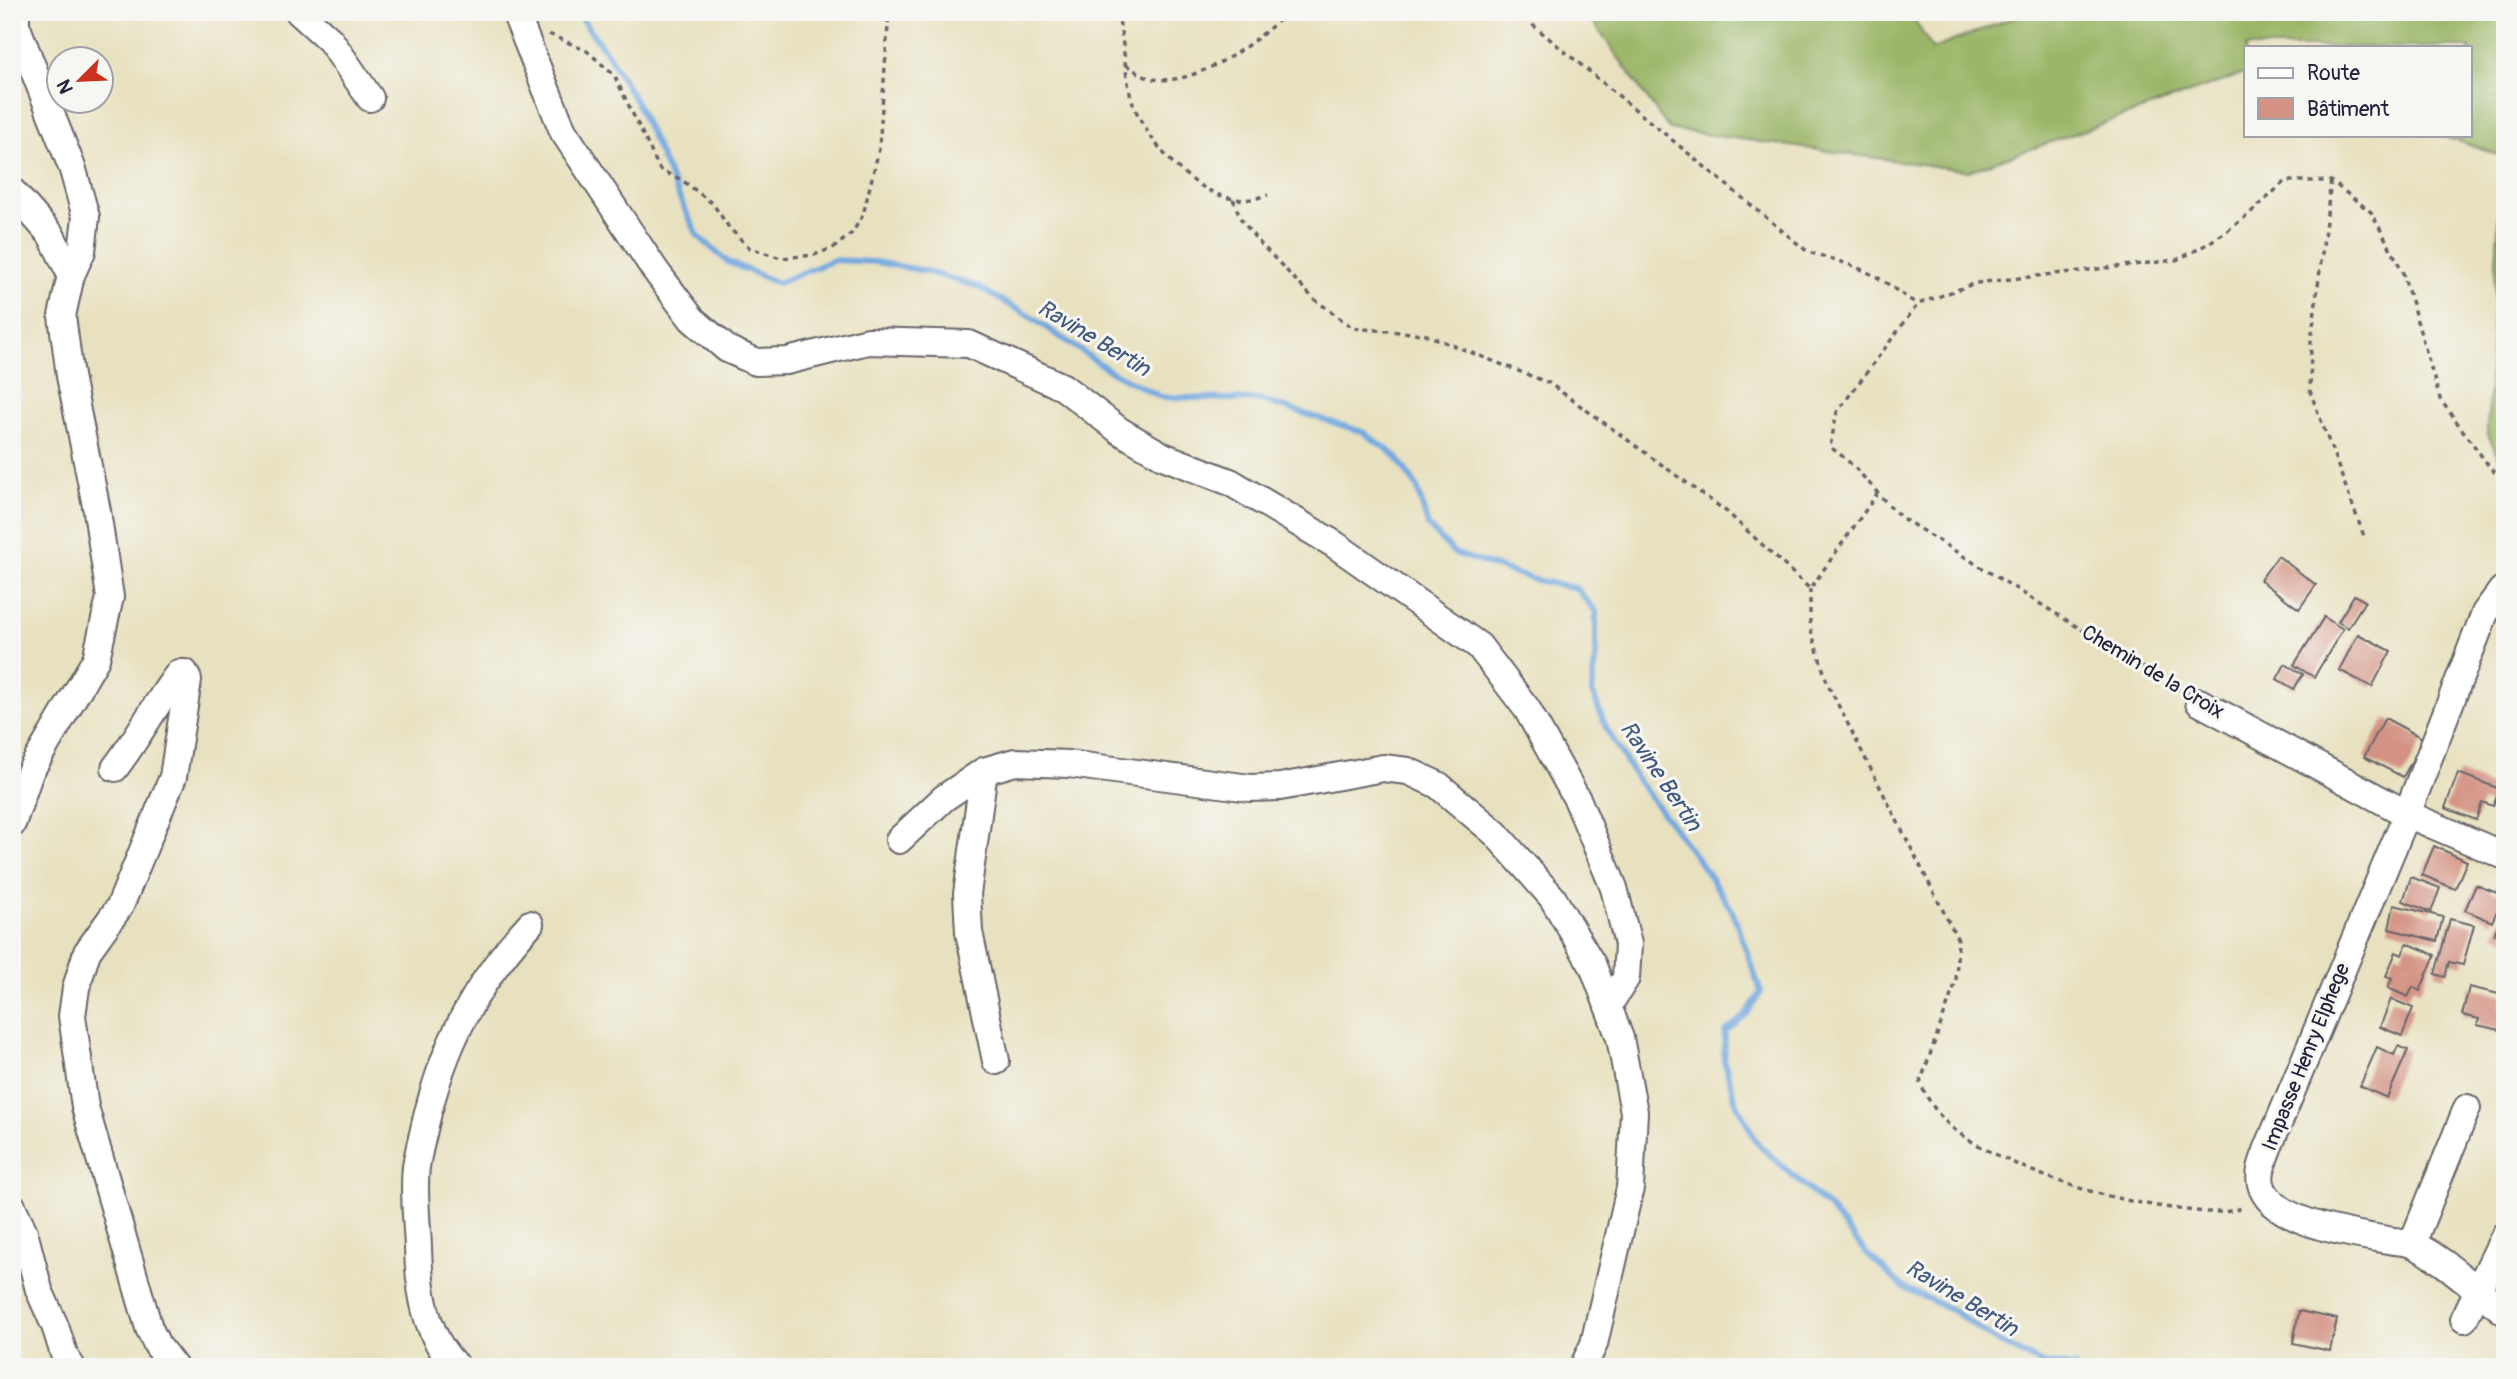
<svg xmlns="http://www.w3.org/2000/svg" width="2517" height="1379" font-family="Pangolin,sans-serif">
<style>
.forest{fill:#9bb668;stroke:#5e6c52;stroke-width:2}
.lines{fill:none;stroke-linecap:round;stroke-linejoin:round}
.stream{stroke:#72a8df;stroke-width:6}
.building{fill:#d39283}
.minor-casing{stroke:#676569;stroke-width:30}
.path{stroke:#676569;stroke-width:3.5;stroke-dasharray:5 5;stroke-linecap:butt}
.minor{stroke:#fff;stroke-width:26}
.labels{text-anchor:middle;dominant-baseline:central;stroke-width:6;stroke-linejoin:round;paint-order:stroke}
.street-label{font-size:21px;fill:#22223b;stroke:#f6f6f2}
.water-label{font-size:23px;font-style:italic;fill:#42587d;stroke:#f6f6f2}
</style>
<rect width="100%" height="100%" fill="#f6f6f2"/>
<filter id="ink" filterUnits="userSpaceOnUse"><feTurbulence type="fractalNoise" baseFrequency=".0143" numOctaves="2"/><feDisplacementMap in="SourceGraphic" scale="14" xChannelSelector="R" yChannelSelector="G"/><feConvolveMatrix kernelMatrix="1 2 1 2 8 2 1 2 1" color-interpolation-filters="sRGB"/></filter>
<filter id="wash" filterUnits="userSpaceOnUse"><feTurbulence type="fractalNoise" baseFrequency=".00686" numOctaves="4" result="noise"/><feDisplacementMap in="SourceGraphic" scale="28" xChannelSelector="R" yChannelSelector="G"/><feGaussianBlur stdDeviation="1.57" result="paint"/><feColorMatrix in="noise" values="0 0 0 0 0 0 0 0 0 0 0 0 0 0 0 0 0 1.4 0 .05"/><feComposite in="paint" operator="in"/></filter>
<g filter="url(#wash)">
<rect width="100%" height="100%" fill="#e8e1bf"/>
<polygon class="forest" points="1586,12 1910,12 1932,49 2028,12 2505,12 2505,473 2487,432 2502,156 2439,135 2470,135 2470,47 2246,47 2246,73 1969,171 1669,129"/>
<g class="lines">
<polyline class="stream" points="577,12 608,55 636,102 680,199 698,236 728,262 778,283 834,260 876,262 925,271 976,286 1031,317 1112,372 1161,397 1261,400 1363,432 1395,455 1417,487 1428,526 1454,553 1535,580 1576,588 1596,612 1596,651 1592,692 1607,730 1636,778 1701,864 1732,910 1761,992 1746,1015 1725,1032 1724,1061 1736,1102 1757,1143 1829,1208 1867,1254 1903,1287 1954,1311 1996,1341 2041,1363 2075,1367"/>
</g>
<g id="blocks">
<g class="building">
<polygon points="2278,556 2316,585 2299,609 2260,580"/>
<polygon points="2354,595 2365,601 2348,628 2338,622"/>
<polygon points="2324,617 2343,629 2314,677 2294,665"/>
<polygon points="2358,634 2391,651 2372,687 2339,670"/>
<polygon points="2285,664 2303,674 2294,689 2277,679"/>
<polygon points="2385,718 2424,739 2403,777 2364,757"/>
<polygon points="2458,773 2500,789 2493,806 2482,802 2476,820 2445,808"/>
<polygon points="2434,846 2467,861 2455,889 2422,875"/>
<polygon points="2411,877 2440,888 2431,912 2403,901"/>
<polygon points="2476,885 2497,893 2500,887 2505,889 2505,906 2500,904 2492,922 2465,910"/>
<polygon points="2394,905 2443,917 2437,941 2389,929"/>
<polygon points="2501,918 2505,919 2505,939 2494,934"/>
<polygon points="2450,919 2474,925 2463,965 2449,962 2445,977 2435,974"/>
<polygon points="2407,943 2435,955 2420,991 2413,987 2408,997 2388,988 2392,978 2386,976 2396,952 2402,955"/>
<polygon points="2469,987 2503,995 2500,1010 2505,1011 2505,1031 2477,1025 2479,1019 2462,1015"/>
<polygon points="2391,999 2413,1008 2402,1036 2380,1027"/>
<polygon points="2398,1046 2408,1050 2387,1098 2360,1086 2377,1047 2394,1055"/>
<polygon points="2299,1311 2337,1319 2330,1351 2293,1343"/>
</g>
</g>
</g>
<g filter="url(#ink)">
<use href="#blocks" fill-opacity="0" stroke="#676569" stroke-width="2"/>
<g class="lines">
<g class="minor-casing">
<g id="minor">
<polyline points="299,12 330,40 370,98"/>
<polyline points="515,12 563,131 655,270 692,319 727,349 756,362 787,361 868,341 969,344 1063,387 1120,431 1163,456 1230,482 1334,544 1479,646 1527,709 1578,801 1614,888 1628,944 1626,978 1608,1006"/>
<polyline points="12,191 51,235 71,275"/>
<path d="M2502 590 2485 613 2407 814 2268 1148C2264 1159 2258 1172 2261 1184 2270 1223 2353 1234 2388 1240 2396 1242 2406 1241 2414 1245 2446 1260 2476 1291 2505 1312"/>
<polyline points="2199,702 2407,814 2505,856"/>
<path d="M115 768C138 738 156 703 179 673H185L188 680 173 777 120 906 87 952 76 988 72 1016 85 1107 149 1328 157 1345 174 1367"/>
<polyline points="984,771 967,894 969,932 996,1061"/>
<polyline points="12,824 30,772 96,659 110,597 97,511 70,376 62,316 71,275 82,251 86,217 73,170 16,25 16,12"/>
<polyline points="899,840 944,798 984,771 1015,762 1069,764 1250,788 1280,787 1383,768 1408,771 1438,785 1495,833 1552,897 1593,966 1620,1038 1634,1112 1630,1188 1594,1344 1583,1367"/>
<polyline points="12,1206 24,1232 39,1290 55,1326 65,1357 72,1367"/>
<polyline points="2412,1244 2467,1108"/>
<polyline points="2464,1319 2505,1235"/>
<path d="M457 1367C425 1337 419 1289 418 1248 417 1222 413 1193 416 1167 418 1153 422 1139 425 1125 443 1046 475 984 530 924"/>
</g>
</g>
<g class="path">
<path d="M1117 12C1124 39 1124 66 1130 93 1139 134 1192 195 1236 199 1247 201 1257 198 1268 195"/>
<path d="M1517 12 1808 252C1832 259 1859 266 1880 279 1893 287 1904 297 1918 304"/>
<polyline points="549,34 587,51 614,75 660,170 682,180 713,204 730,229 750,248 781,258 814,255 835,247 852,233 863,215 879,149 889,12"/>
<path d="M1126 65C1133 69 1142 76 1149 78 1193 90 1259 41 1287 12"/>
<polyline points="2331,181 2311,342 2310,391 2364,536"/>
<polyline points="1233,199 1241,219 1256,239 1314,299 1353,328 1424,334 1549,383 1727,512 1810,589 1877,494"/>
<path d="M1810 589V627L1828 685 1958 940 1956 981 1920 1083C1929 1102 1938 1116 1955 1130 1973 1144 1995 1154 2016 1164 2068 1187 2115 1200 2171 1208 2197 1211 2220 1216 2245 1207"/>
<path d="M2179 690 1902 518C1876 495 1859 466 1830 447L1837 412 1918 304 1976 283 2176 260C2219 241 2251 214 2285 181H2331L2371 212 2402 270 2440 399 2491 469 2505 482"/>
</g>
<use href="#minor" class="minor"/>
</g>
</g>
<g class="labels">
<g class="street-label">
<text transform="translate(2153 672) rotate(31)">Chemin de la Croix</text>
<text transform="translate(2306 1057) rotate(-68)">Impasse Henry Elphege</text>
</g>
<g class="water-label">
<text transform="translate(1094 338) rotate(31)">Ravine Bertin</text>
<text transform="translate(1661 776) rotate(56)">Ravine Bertin</text>
<text transform="translate(1962 1298) rotate(31)">Ravine Bertin</text>
</g>
</g>
<rect width="2517" height="1379" fill="none" stroke="#f6f6f2" stroke-width="42"/>
<rect x="2244" y="46" width="228" height="91" fill="#f6f6f2" stroke="#a1a1a9" stroke-width="2"/>
<rect x="2258" y="68" width="35" height="10" fill="#ffffff" stroke="#a1a1a9" stroke-width="2"/>
<text x="2307" y="80" font-size="21" fill="#22223b">Route</text>
<rect x="2258" y="98" width="35" height="21" fill="#d39283" stroke="#a1a1a9" stroke-width="2"/>
<text x="2307" y="116" font-size="21" fill="#22223b">Bâtiment</text>
<g transform="translate(80 80) rotate(246)"><circle r="33" fill="#f6f6f2" stroke="#a1a1a9" stroke-width="2"/>
<path d="M0-5L12 26L0 18L-12 26Z" fill="#c8321e"/>
<text y="-10" font-size="19" font-weight="bold" text-anchor="middle" fill="#22223b">N</text>
</g>
</svg>
